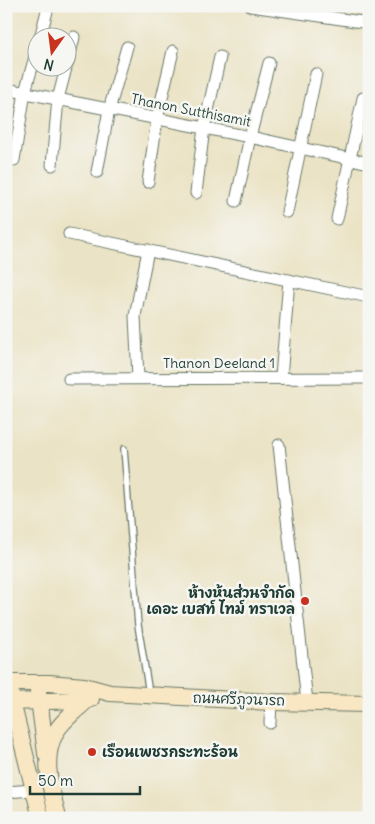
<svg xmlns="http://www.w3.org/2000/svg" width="375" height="824" font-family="Delius,'Playpen Sans Thai',sans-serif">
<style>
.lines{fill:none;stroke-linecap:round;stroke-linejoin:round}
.lane-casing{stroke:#667767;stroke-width:8}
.street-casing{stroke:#667767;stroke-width:13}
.secondary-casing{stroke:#667767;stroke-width:18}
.lane{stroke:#fff;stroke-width:5.5}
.street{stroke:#fff;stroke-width:11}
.secondary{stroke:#f9e7c3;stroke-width:16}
.poi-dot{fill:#c8321e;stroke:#f6f6f2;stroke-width:2}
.labels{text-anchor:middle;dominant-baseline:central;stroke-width:5;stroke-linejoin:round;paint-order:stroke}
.street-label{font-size:14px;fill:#1f3d34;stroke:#f6f6f2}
.poi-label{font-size:14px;font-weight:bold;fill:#1f3d34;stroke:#f6f6f2;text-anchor:end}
</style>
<rect width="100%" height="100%" fill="#f6f6f2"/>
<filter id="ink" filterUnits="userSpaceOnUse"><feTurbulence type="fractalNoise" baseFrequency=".02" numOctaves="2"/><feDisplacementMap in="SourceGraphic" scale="10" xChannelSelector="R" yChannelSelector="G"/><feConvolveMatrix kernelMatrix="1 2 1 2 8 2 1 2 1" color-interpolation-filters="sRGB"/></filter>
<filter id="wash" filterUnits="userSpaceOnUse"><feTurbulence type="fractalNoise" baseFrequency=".0096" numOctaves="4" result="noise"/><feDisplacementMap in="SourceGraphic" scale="20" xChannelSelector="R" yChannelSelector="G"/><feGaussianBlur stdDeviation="1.12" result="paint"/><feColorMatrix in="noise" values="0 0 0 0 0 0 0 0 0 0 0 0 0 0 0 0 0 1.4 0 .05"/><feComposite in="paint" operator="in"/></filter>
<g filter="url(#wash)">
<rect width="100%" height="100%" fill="#ebe3c5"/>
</g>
<g filter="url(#ink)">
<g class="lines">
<g class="lane-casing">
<polyline id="lane" points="124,449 138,625 149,693"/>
</g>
<g class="street-casing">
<g id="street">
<polyline points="251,6 369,23"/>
<polyline points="40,38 47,11"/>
<polyline points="68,63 74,37"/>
<polyline points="6,89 250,137 369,163"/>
<polyline points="14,160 25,92 38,46"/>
<polyline points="52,165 58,99 66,68"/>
<polyline points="97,172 109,110 127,47"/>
<polyline points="148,182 157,119 173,51"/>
<polyline points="196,193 204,128 220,57"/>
<polyline points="236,201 250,137 269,63"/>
<polyline points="287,212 316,74"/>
<polyline points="337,219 363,98"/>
<polyline points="69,234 369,297"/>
<polyline points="138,378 135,316 148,250"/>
<polyline points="281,378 289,280"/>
<polyline points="69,379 369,378"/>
<polyline points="279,445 307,702"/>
<polyline points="270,723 271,702"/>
<polyline points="6,792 33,790"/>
</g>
</g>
<g class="secondary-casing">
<g id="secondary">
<polyline points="6,683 49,683 84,686 110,693 271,702 369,704"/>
<polyline points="9,683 12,702 41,818"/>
<polyline points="38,691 46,754"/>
<polyline points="6,702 87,700 91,699"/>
<path d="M58 818C52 791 41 760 55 734 61 721 77 710 87 700"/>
</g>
</g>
<use href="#lane" class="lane"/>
<use href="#street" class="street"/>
<use href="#secondary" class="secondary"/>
</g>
</g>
<g class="poi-dot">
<circle cx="305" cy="601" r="5"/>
<circle cx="92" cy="752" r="5"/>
</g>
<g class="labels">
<g class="street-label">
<text transform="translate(191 110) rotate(11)">Thanon Sutthisamit</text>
<text x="219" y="363">Thanon Deeland 1</text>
<text transform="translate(239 699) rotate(2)">ถนนศรีภูวนารถ</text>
</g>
<g class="poi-label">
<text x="295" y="593">ห้างหุ้นส่วนจำกัด<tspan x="295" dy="16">เดอะ เบสท์ ไทม์ ทราเวล</tspan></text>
<text x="102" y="752" text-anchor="start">เรือนเพชรกระทะร้อน</text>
</g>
</g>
<rect width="375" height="824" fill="none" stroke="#f6f6f2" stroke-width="25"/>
<g transform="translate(52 52) rotate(194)"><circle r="24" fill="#f6f6f2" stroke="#a0aca6"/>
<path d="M0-4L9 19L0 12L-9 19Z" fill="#c8321e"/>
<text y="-8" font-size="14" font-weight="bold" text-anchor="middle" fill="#1f3d34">N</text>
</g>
<path d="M30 786v8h110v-8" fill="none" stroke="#1f3d34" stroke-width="2.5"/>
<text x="38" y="786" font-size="15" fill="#1f3d34" stroke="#f6f6f2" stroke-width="4" paint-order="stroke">50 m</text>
</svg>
